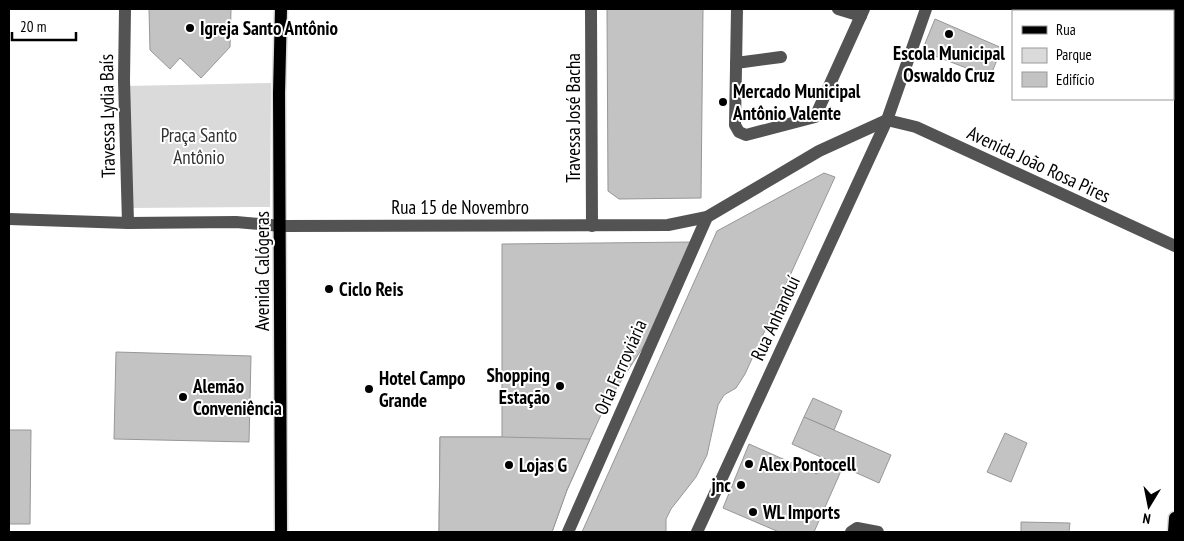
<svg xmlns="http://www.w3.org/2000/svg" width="1184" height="541" font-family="'PT Sans Narrow',sans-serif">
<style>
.green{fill:#dadada}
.building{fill:#c3c3c3;stroke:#979797}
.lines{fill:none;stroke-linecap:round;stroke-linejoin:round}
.major-casing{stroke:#dbdbdb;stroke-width:15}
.minor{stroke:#535353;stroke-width:12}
.major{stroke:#000;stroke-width:12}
.poi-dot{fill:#000;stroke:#fff;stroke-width:2}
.labels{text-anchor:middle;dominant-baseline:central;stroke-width:4;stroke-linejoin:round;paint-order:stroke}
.poi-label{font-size:19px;font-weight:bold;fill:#000;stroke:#fff;text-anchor:start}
.street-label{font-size:19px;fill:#000;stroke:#fff}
.park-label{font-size:19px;fill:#313131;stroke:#fff}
</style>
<rect width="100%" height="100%" fill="#fff"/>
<polygon class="green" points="271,83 270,207 130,208 128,86"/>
<g class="building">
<polygon points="149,9 231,9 230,47 201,78 180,58 170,69 150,50"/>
<polygon points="607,9 703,9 701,198 619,199 608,191"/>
<polygon points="935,19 1002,48 990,77 922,51"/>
<polygon points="824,173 835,177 745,374 736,388 724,395 718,405 707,455 696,477 671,509 666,519 666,532 582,532 717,231"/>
<polygon points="694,242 652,333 605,406 567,490 552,532 439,532 440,437 502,437 502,244"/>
<polygon points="116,352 251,356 249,442 114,439"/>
<polygon points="813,398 842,411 834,430 804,417"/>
<polygon points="804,417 891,455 879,483 792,444"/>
<polygon points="9,430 31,430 30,524 9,524"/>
<polygon points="1005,433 1027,443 1011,482 987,472"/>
<polygon points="440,437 502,437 590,439 567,490 552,532 439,532"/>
<polygon points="749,444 817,474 822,462 841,471 814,532 779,532 723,508"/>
<polygon points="1021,522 1070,523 1069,532 1021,532"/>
</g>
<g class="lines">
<g class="major-casing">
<g id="major">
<polyline points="281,9 279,93 281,532"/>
<polyline points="1174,532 1175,518"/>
</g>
</g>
<g class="minor">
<polyline points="125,9 124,80 128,223"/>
<polyline points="591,9 592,226"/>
<polyline points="737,9 735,125 739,132 746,135 815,117 864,9"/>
<polyline points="838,9 861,16"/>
<polyline points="736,63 781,57"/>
<polyline points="887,120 916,127 1175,246"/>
<polyline points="9,219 128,223 236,222 281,226 668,225 707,217 819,151 887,120"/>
<polyline points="568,532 707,217"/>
<polyline points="697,532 887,120 926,9"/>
<polyline points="851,532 857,528 878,532"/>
</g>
<use href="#major" class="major"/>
</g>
<g class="poi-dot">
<circle cx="190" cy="28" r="5"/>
<circle cx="949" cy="34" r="5"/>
<circle cx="723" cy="102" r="5"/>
<circle cx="329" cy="289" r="5"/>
<circle cx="560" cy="386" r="5"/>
<circle cx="369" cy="389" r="5"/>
<circle cx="183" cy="397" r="5"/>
<circle cx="749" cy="464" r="5"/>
<circle cx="509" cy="465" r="5"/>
<circle cx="741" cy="485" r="5"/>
<circle cx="753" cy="512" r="5"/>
</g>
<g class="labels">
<g class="poi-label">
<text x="200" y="28">Igreja Santo Antônio</text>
<text x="949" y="53" text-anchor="middle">Escola Municipal<tspan x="949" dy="22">Oswaldo Cruz</tspan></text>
<text x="733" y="91">Mercado Municipal<tspan x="733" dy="22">Antônio Valente</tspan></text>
<text x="339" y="289">Ciclo Reis</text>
<text x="550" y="375" text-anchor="end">Shopping<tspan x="550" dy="22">Estação</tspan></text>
<text x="379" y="378">Hotel Campo<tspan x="379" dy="22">Grande</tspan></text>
<text x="193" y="386">Alemão<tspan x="193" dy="22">Conveniência</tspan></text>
<text x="759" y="464">Alex Pontocell</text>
<text x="519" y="465">Lojas G</text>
<text x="731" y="485" text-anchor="end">jnc</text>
<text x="763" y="512">WL Imports</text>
</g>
<g class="street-label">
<text transform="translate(107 116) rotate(-91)">Travessa Lydia Baís</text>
<text transform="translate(573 118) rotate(-90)">Travessa José Bacha</text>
<text transform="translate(1039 164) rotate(25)">Avenida João Rosa Pires</text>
<text x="460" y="207">Rua 15 de Novembro</text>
<text transform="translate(262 271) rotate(-90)">Avenida Calógeras</text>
<text transform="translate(775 318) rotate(-65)">Rua Anhanduí</text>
<text transform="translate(620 367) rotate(-66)">Orla Ferroviária</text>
</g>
<g class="park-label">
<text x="199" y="135">Praça Santo<tspan x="199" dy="22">Antônio</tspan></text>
</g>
</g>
<rect width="1184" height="541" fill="none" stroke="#000000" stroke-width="20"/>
<rect x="1012" y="10" width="162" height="90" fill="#ffffff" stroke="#999999"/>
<rect x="1022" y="26" width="25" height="8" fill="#000000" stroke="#999999"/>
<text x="1056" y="35" font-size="15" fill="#000000">Rua</text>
<rect x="1022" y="48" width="25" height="15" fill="#dadada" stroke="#999999"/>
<text x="1056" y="60" font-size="15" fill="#000000">Parque</text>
<rect x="1022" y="72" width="25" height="15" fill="#c3c3c3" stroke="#999999"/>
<text x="1056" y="85" font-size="15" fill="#000000">Edifício</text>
<g transform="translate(1149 506) rotate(190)" stroke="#ffffff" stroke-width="4" paint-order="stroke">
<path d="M0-4L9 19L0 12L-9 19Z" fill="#000000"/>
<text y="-8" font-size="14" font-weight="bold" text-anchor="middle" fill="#000000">N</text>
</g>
<path d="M12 32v8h64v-8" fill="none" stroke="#000000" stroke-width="2.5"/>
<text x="20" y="32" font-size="15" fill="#000000" stroke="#ffffff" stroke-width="4" paint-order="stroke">20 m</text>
</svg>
